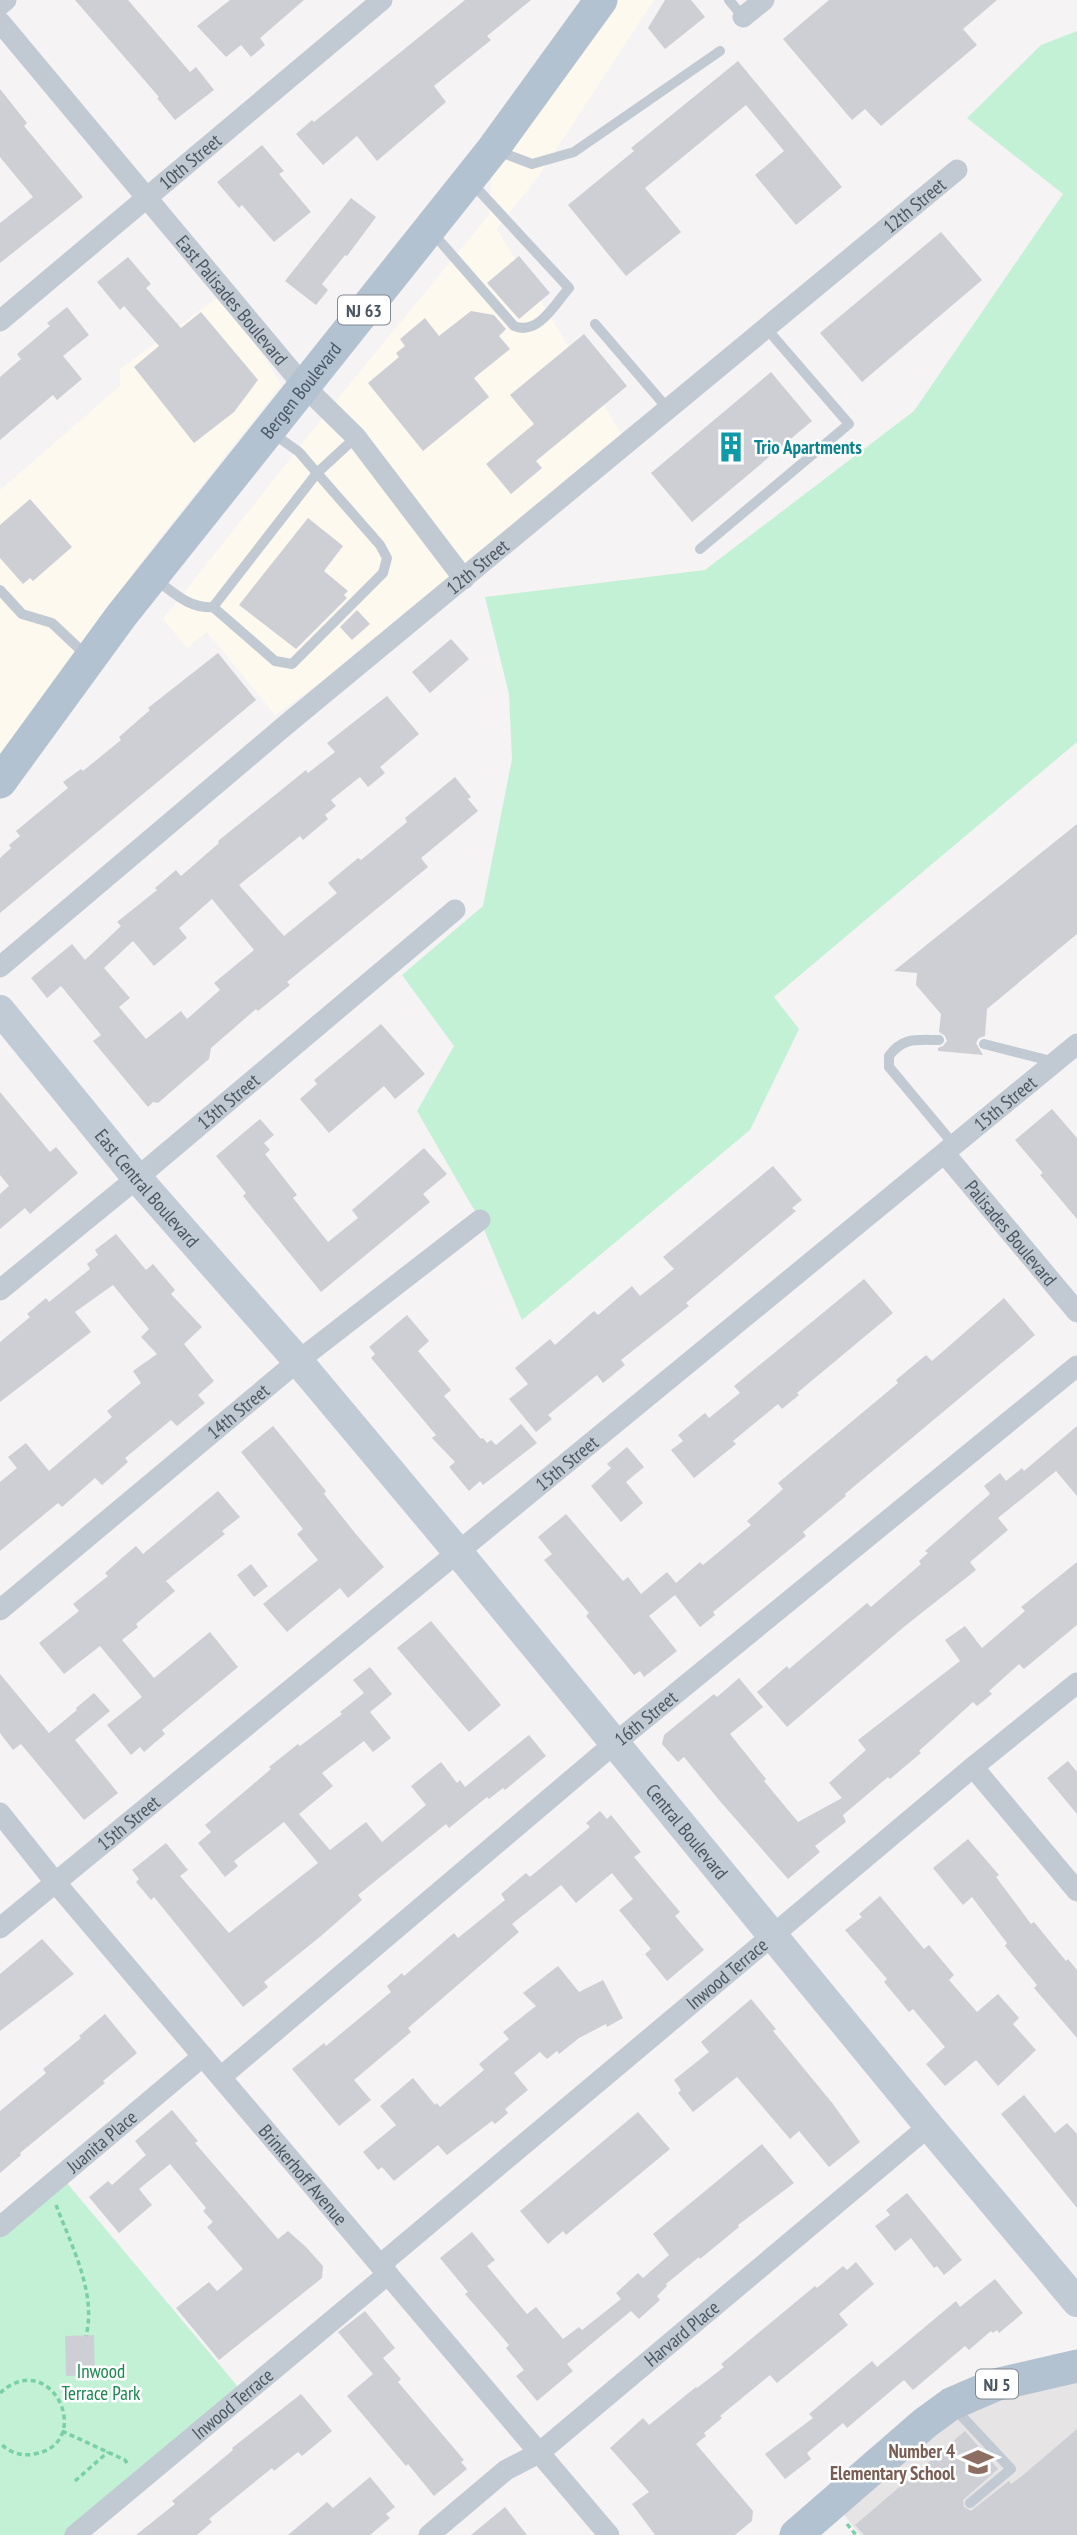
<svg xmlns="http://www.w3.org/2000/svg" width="1077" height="2535" font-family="'PT Sans Narrow',sans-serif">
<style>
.commercial{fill:#fdf9ef}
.education{fill:#e6e4e5}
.green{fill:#c3f1d5}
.building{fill:#cdcfd5;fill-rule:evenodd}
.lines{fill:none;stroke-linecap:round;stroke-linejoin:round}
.path{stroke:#7ad0a6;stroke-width:3.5;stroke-dasharray:5 3.5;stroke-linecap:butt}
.service{stroke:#c1cad2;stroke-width:10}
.minor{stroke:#c1cad2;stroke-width:21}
.secondary{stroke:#c1cbd6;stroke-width:30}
.primary{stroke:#b3c2d1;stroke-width:33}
.labels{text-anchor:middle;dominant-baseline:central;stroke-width:5;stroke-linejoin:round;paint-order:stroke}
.shield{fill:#fff;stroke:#808990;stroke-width:2}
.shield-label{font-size:18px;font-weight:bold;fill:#4a5661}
.street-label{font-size:19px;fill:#4a5661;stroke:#fff}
.culture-label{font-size:19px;font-weight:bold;fill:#0d838f;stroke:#fff;text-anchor:start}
.park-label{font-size:19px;fill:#17864f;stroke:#fff}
.education-label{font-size:19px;font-weight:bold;fill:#785e54;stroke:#fff;text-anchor:end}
</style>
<rect width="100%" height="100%" fill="#f5f3f3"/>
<g class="commercial">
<polygon points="601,0 654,0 540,174 497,229 627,443 464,579 275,715 207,632 187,648 163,619 352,381 489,215 493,149"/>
<polygon points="225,292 281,385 138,566 27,747 0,782 0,490 120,386 120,369"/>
</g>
<polygon class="education" points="1077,2366 1077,2535 860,2535 834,2502 925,2423"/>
<g class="green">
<polygon points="1077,31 1077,742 774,997 799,1029 750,1130 522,1320 480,1220 417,1111 454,1046 402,975 483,906 512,759 509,694 485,597 705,570 914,411 1063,194 967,118 1041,45"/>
<polygon points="61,2176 244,2394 75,2535 0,2535 0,2227"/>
</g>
<g class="building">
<polygon points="75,0 128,0 190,72 196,67 214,90 175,120 157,98 159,97"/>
<polygon points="230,0 304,0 260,38 265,45 251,57 241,45 226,57 197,26"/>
<polygon points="465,0 531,0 487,36 491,40 434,86 446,102 377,161 357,136 323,165 296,134 312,120 314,122"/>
<polygon points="665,0 691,0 705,17 665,49 648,28"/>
<polygon points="829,0 997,0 963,29 977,45 881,126 865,109 852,120 783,39"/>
<polygon points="738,61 842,187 796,225 755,175 784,151 746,105 645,188 681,232 626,276 568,205 634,151 631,148"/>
<polygon points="0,89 27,123 24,126 83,197 0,263 0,223 33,197 0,157"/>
<polygon points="262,145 284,171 279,174 311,212 274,242 242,205 239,208 217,182"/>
<polygon points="351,198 376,217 347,256 345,255 322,284 328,290 316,305 285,281"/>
<polygon points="941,232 982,280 862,382 820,333"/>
<polygon points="519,256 550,293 519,319 487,283"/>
<polygon points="128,257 151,284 146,288 181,328 201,312 258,380 234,412 194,443 134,367 159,346 124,306 120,310 97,282"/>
<polygon points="67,307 89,335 63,356 82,379 57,400 53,395 0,440 0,377 21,359 17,354 50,326 47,323"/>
<polygon points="471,311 494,315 506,329 499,336 510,349 474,378 489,397 423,451 368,383 399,357 396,353 405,346 400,339 425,318 439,336"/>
<polygon points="584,334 627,386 536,461 542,468 511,494 486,464 534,424 510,395"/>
<polygon points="771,372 812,421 692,522 651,473"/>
<polygon points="30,499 72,547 33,581 30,578 23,584 0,558 0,525"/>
<polygon points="308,518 343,546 324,571 348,591 344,595 347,598 296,649 239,605"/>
<polygon points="357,610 370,624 352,640 340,627"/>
<polygon points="451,639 469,659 430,693 412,672"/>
<polygon points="218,653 256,700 0,913 0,858 11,848 9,845 20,836 16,831 68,788 63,782 81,769 83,771 121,740 119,737 150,710 148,708"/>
<path d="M387 696 419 734 380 767 385 773 368 787 360 777 331 800 336 806 325 815 328 819 303 840 300 836 239 885 284 936 337 893 328 883 358 858 361 860 407 822 405 818 455 777 471 797 468 799 478 811 421 858 428 867 287 982 290 985 258 1011 256 1009 211 1048 209 1059 158 1103 153 1102 148 1107 93 1041 101 1035 61 986 47 998 31 978 72 944 85 960 121 926 117 922 157 890 155 888 176 870 181 876 219 843 218 841 306 770 308 773 335 752 327 743ZM212 899 254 950 214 983 220 990 187 1019 181 1011 146 1039 119 1007 130 998 104 968 133 941 154 966 187 938 179 928Z"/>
<polygon points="1077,824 1077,934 987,1009 985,1036 979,1038 976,1043 983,1055 938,1051 938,1048 943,1046 947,1041 945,1036 939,1032 941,1014 916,985 917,973 894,971"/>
<polygon points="381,1024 425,1074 395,1099 384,1086 329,1133 300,1099 317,1084 314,1080"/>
<polygon points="0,1092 50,1152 56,1147 78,1173 30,1214 25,1208 0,1229 0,1194 9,1186 0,1175"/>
<polygon points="1052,1109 1077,1138 1077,1219 1040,1175 1043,1173 1015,1140"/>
<polygon points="260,1119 274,1135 264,1143 270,1150 265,1154 297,1195 293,1198 328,1242 358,1218 352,1210 424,1148 447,1174 423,1194 430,1202 321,1292 243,1196 246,1193 216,1156"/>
<polygon points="773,1166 802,1200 792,1208 796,1211 686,1303 689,1306 621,1360 625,1365 603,1383 597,1375 548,1415 552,1419 536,1432 509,1399 528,1384 515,1368 550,1339 555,1345 594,1311 598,1315 632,1286 640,1296 674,1269 663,1257"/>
<polygon points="116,1234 146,1270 153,1264 175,1290 171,1294 202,1327 184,1344 214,1381 198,1395 205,1403 177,1426 171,1420 125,1458 128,1462 102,1485 95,1478 62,1507 58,1503 0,1551 0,1482 17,1468 8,1457 26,1443 49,1471 112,1417 107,1411 141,1383 133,1371 157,1354 141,1337 149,1329 113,1285 75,1312 91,1332 0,1402 0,1342 30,1317 27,1314 46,1298 49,1302 90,1269 87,1264 98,1255 95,1250"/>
<polygon points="864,1279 893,1313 797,1393 799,1395 782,1409 778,1404 733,1441 736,1444 694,1478 671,1450 683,1441 678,1435 705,1413 709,1418 740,1393 734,1386"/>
<polygon points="1004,1298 1035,1335 845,1494 846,1496 803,1532 806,1536 713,1612 715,1615 700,1627 675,1595 649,1616 677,1651 644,1677 640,1671 634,1675 586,1616 589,1613 544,1560 552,1554 538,1537 566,1514 623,1581 628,1577 641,1594 667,1572 676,1583 700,1562 703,1565 751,1525 747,1521 783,1489 778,1483 898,1383 896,1380 926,1355 932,1361"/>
<polygon points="407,1315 429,1341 418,1351 451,1390 444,1396 481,1439 483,1438 487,1443 491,1440 496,1445 521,1424 537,1443 483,1485 480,1481 469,1491 449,1467 455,1462 432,1438 436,1435 371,1358 375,1354 369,1347"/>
<polygon points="273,1426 326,1491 324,1494 355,1533 384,1567 348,1598 340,1588 287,1632 263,1604 318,1560 297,1534 303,1529 241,1452"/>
<polygon points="1077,1426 1077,1496 1056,1471 998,1518 1008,1530 970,1562 976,1570 905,1626 787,1727 757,1692 787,1666 789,1669 867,1603 871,1607 921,1564 919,1561 928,1553 925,1551 990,1494 984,1486 1000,1473 1006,1481 1022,1468 1024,1471"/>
<polygon points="627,1447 644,1467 626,1482 643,1503 621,1522 591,1486 611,1468 607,1464"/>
<polygon points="218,1491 240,1517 222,1531 225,1534 166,1581 175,1591 136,1624 138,1627 122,1640 154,1678 210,1632 238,1667 162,1730 165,1734 144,1752 140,1747 131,1755 107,1725 142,1697 100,1646 64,1674 39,1643 79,1611 73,1604 108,1576 105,1573 123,1557 136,1546 143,1554"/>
<polygon points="1077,1562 1077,1625 1024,1669 1019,1664 989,1691 992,1694 977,1706 973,1702 919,1751 921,1753 890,1779 888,1777 843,1815 846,1822 815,1846 820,1852 788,1879 719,1800 684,1757 678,1762 662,1744 664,1735 714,1694 717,1697 739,1678 763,1707 730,1734 766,1779 764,1781 798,1822 842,1798 829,1783 866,1750 858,1740 960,1661 945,1640 965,1626 982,1648 1025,1611 1021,1607"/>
<polygon points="251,1564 268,1586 254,1597 237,1575"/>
<polygon points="431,1621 501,1705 469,1732 397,1648"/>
<polygon points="370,1667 392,1694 370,1712 391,1738 373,1752 364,1741 322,1773 333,1786 299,1814 330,1850 366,1822 382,1842 426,1805 411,1786 441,1762 457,1783 460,1780 465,1787 529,1735 546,1756 505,1790 503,1788 489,1799 487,1797 449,1828 446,1824 358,1895 362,1900 321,1936 264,1982 268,1987 243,2007 154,1897 151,1900 136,1882 139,1879 132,1870 166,1843 188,1870 180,1876 229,1933 318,1863 284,1822 234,1861 238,1866 225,1877 198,1843 211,1832 205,1825 271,1769 269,1767 298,1744 300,1746 342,1714 340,1712 364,1693 353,1680"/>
<polygon points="0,1674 49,1733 77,1710 76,1708 94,1693 110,1711 75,1740 118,1793 84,1820 21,1744 13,1750 0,1733"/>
<polygon points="1068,1761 1077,1772 1077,1814 1047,1778"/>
<polygon points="600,1811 607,1819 611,1815 641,1852 634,1857 680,1912 675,1916 704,1950 667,1981 645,1954 651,1949 619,1910 633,1899 612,1873 576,1903 561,1885 512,1924 519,1932 408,2028 411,2032 354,2080 371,2100 339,2126 292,2069 324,2043 326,2046 391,1992 387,1986 402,1973 404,1976 454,1933 458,1938 505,1900 501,1894 526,1873 530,1877 590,1827 586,1823"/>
<polygon points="968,1839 999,1875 996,1877 1031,1924 1034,1922 1066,1961 1068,1959 1077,1970 1077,2038 1034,1988 1037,1985 1005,1946 1007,1943 972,1897 963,1905 933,1868"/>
<polygon points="880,1896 924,1949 929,1945 954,1975 949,1980 977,2012 998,1994 1019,2018 1013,2024 1036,2050 998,2086 976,2060 945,2086 926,2064 945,2047 913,2009 909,2012 884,1982 887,1979 845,1930 862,1917 859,1914"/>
<polygon points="42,1939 74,1974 0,2031 0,1974"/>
<polygon points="558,1966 579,1992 603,1980 623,2018 607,2027 606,2024 579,2038 559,2054 557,2051 547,2059 540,2052 514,2073 528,2090 505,2109 508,2113 495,2124 492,2121 447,2155 438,2145 394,2181 382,2167 378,2170 363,2152 396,2125 380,2106 413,2078 435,2105 437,2103 440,2107 484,2070 479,2064 509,2039 503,2032 536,2006 523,1993"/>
<polygon points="751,1999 776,2029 773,2031 833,2104 860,2142 829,2167 799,2131 790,2139 737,2077 693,2112 678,2093 681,2090 674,2080 709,2052 701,2042"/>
<polygon points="105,2014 137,2053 103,2081 105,2083 20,2153 21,2155 0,2173 0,2111 46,2073 43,2069 81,2038 79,2036"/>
<polygon points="1024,2095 1055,2133 1067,2123 1077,2134 1077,2208 1001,2114"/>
<polygon points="172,2110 198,2141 195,2143 278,2239 288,2231 306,2247 323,2266 322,2278 219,2360 176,2308 209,2282 217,2291 243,2269 207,2227 213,2222 203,2211 206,2208 170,2164 139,2189 152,2205 119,2233 89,2197 108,2181 112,2185 146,2155 135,2141"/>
<polygon points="638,2112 670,2149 566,2235 563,2231 548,2244 520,2211"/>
<polygon points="762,2144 794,2183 738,2225 739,2227 700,2259 699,2257 666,2284 667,2286 657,2296 660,2300 639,2319 631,2311 567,2364 573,2371 537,2401 516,2376 524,2370 506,2348 509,2345 465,2294 468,2292 440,2258 472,2232 495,2260 487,2266 527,2314 536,2307 563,2339 579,2327 582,2330 621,2299 616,2293 638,2273 643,2278 669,2255 653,2234"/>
<polygon points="907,2193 962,2260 944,2275 937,2266 934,2268 911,2238 895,2251 875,2226 890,2215 886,2210"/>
<polygon points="856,2262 874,2284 839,2314 848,2325 777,2383 770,2375 720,2416 722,2418 704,2433 706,2436 696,2444 753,2511 752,2521 735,2535 655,2535 632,2504 649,2492 610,2448 643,2418 649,2425 696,2387 697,2388 724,2367 721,2364 815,2286 817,2288 843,2266 847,2270"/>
<polygon points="995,2279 1023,2313 999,2333 997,2330 993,2333 991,2331 969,2350 965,2346 913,2390 904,2380 847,2428 843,2423 807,2453 811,2459 785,2479 765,2454 813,2418 809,2414 872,2361 877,2367 956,2301 960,2307"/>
<polygon points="365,2311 395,2348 383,2358 401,2379 398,2382 464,2460 461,2462 467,2469 434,2496 408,2464 406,2466 347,2396 373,2374 338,2332"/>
<polygon points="94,2335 95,2375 66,2376 65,2336"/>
<polygon points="301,2394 332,2431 302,2456 298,2452 274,2471 272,2468 209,2519 212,2522 197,2535 136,2535 175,2504 172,2501 233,2450 232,2448"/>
<polygon points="1077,2429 1077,2535 864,2535 855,2525 965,2431 998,2469 963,2500 964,2507 971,2511 1009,2481 1011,2484 1022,2476"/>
<polygon points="370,2477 395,2507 386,2514 390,2518 370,2535 288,2535 327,2502 333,2508"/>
<polygon points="505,2507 527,2535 471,2535"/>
</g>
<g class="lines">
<g class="path">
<path d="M56 2205C71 2245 97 2293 86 2336"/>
<path d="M0 2393C52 2346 96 2444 34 2454 21 2457 9 2452 0 2443"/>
<polyline points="62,2431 125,2460 127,2463"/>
<polyline points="75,2481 108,2452"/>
<polyline points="847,2524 856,2535"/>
</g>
<g class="service">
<polyline points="729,0 743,17"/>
<polyline points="495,150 532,164 574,152 720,51"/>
<path d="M431 231 514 326C538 336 555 304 569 288L470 181"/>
<polyline points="595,324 668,409"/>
<polyline points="700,549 849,424 766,328"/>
<path d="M155 579C173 592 189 609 213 607L317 473 299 452 271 432"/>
<polyline points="0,590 22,614 52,623 88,657"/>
<polyline points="213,607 275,661 292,664 383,573 387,558 380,545 317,473 356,437"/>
<path d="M939 1040C916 1040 903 1037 889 1056V1067L955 1146"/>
<polyline points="984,1044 1055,1062"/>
<polyline points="955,2409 1011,2469 970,2503"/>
</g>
<g class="minor">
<polyline points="0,5 6,0"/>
<polyline points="743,17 764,0"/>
<path id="s1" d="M0 22 303 385 356 437 464 579"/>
<path id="s2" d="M0 321 382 0"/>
<path id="s3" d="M0 967 287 724 957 170"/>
<path id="s4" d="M945 1154 1077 1312"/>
<path id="s5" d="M0 1290 137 1178 455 910"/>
<path id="s6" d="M0 1610 298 1361 480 1220"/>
<polyline points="973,1767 1077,1891"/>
<path id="s7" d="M0 1813 55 1882 609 2535"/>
<path id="s8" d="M0 1928 1077 1044"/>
<path id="s9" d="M221 2077 615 1743 1077 1366"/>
<path id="s10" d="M0 2227 203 2056"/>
<path id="s11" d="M380 2265 973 1767 1077 1683"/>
<path id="s12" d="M75 2535 388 2274"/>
<path id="s13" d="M429 2535 506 2470 539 2453 929 2126"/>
</g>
<path class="secondary" id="s14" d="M0 1010 137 1178 298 1361 457 1551 929 2126 1077 2302"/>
<g class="primary">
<path id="s15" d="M0 782 121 616 493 149 601 0"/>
<polyline points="796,2535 925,2423 951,2404 995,2385 1077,2366"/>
</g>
</g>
<defs>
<g id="building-bare" transform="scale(2.415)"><path d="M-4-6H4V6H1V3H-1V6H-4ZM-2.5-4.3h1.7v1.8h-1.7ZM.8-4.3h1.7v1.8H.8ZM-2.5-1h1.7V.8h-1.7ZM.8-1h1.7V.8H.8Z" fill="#0f9aa8" stroke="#fff" stroke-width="2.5" paint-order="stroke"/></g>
<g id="school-bare" transform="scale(2.415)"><path d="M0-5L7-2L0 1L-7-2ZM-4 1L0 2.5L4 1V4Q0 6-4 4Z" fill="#8d6e63" stroke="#fff" stroke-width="2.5" paint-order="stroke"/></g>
</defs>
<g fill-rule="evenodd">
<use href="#building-bare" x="731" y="447"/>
<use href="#school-bare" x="978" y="2462"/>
</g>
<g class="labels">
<g class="shield">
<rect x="338" y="295.5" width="52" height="29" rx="5"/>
<rect x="976" y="2369.5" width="42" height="29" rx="5"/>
</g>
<g class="shield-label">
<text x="364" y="310">NJ 63</text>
<text x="997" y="2384">NJ 5</text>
</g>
<g class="street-label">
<text stroke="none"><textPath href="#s2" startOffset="248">10th Street</textPath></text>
<text stroke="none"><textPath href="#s3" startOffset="1190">12th Street</textPath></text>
<text stroke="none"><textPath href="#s1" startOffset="362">East Palisades Boulevard</textPath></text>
<text stroke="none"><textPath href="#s15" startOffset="494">Bergen Boulevard</textPath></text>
<text stroke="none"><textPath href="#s3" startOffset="623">12th Street</textPath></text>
<text stroke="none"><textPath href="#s5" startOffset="296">13th Street</textPath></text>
<text stroke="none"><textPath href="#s8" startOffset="1300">15th Street</textPath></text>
<text stroke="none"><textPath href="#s14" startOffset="231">East Central Boulevard</textPath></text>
<text stroke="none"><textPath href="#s4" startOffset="103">Palisades Boulevard</textPath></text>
<text stroke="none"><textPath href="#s6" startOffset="310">14th Street</textPath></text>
<text stroke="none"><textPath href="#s8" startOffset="733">15th Street</textPath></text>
<text stroke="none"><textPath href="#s9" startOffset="556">16th Street</textPath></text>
<text stroke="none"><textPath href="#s8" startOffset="166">15th Street</textPath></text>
<text stroke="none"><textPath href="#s14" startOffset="1071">Central Boulevard</textPath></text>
<text stroke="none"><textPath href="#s11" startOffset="453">Inwood Terrace</textPath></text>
<text stroke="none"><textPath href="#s10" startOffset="133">Juanita Place</textPath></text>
<text stroke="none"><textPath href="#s7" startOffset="472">Brinkerhoff Avenue</textPath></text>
<text stroke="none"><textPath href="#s13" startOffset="324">Harvard Place</textPath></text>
<text stroke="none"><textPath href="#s12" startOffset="205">Inwood Terrace</textPath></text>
</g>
<g class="culture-label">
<text x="754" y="447">Trio Apartments</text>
</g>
<g class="park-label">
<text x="101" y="2371">Inwood<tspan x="101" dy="22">Terrace Park</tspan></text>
</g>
<g class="education-label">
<text x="955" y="2451">Number 4<tspan x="955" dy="22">Elementary School</tspan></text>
</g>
</g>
</svg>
